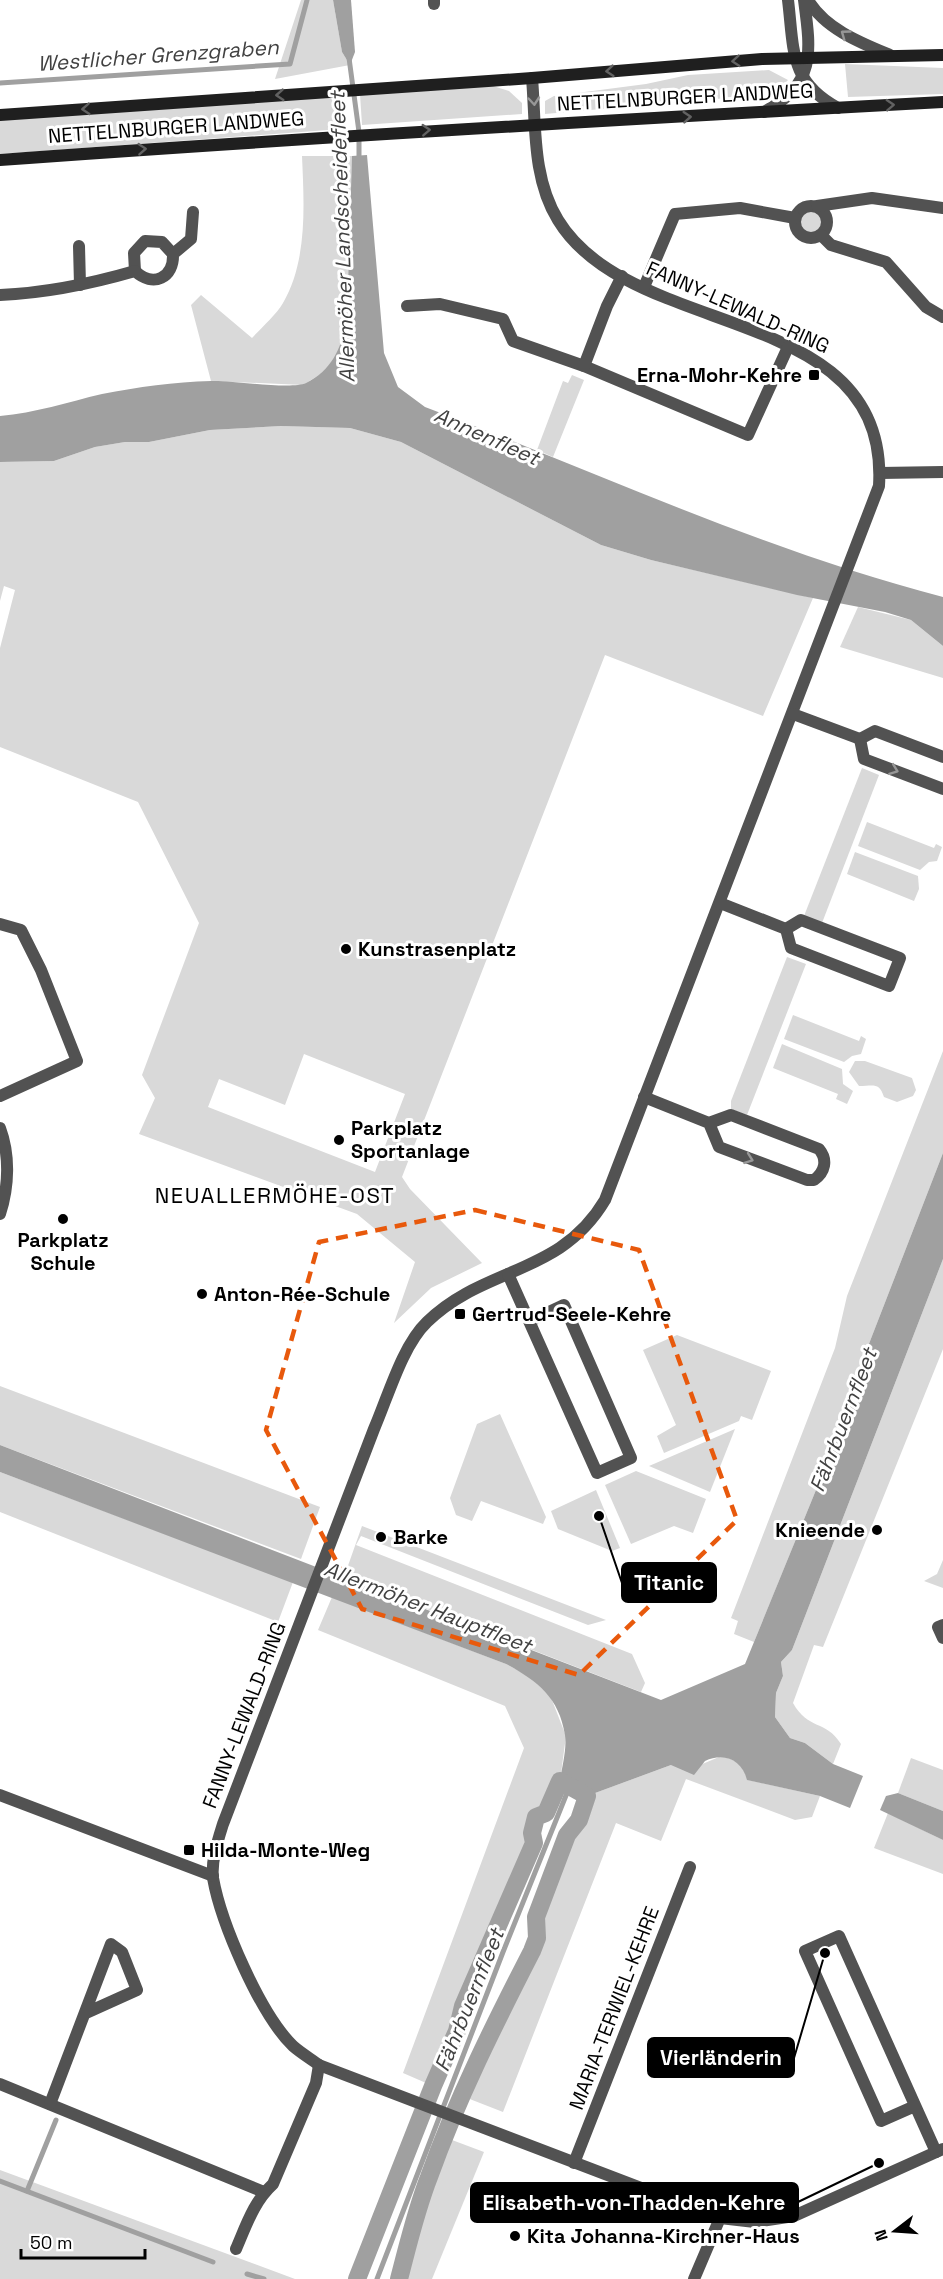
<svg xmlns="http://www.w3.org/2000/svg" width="943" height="2279" font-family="'Space Grotesk',sans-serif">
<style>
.green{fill:#d9d9d9;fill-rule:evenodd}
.water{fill:#a0a0a0}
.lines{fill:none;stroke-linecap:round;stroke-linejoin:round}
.stream{stroke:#a0a0a0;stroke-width:5}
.canal{stroke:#a0a0a0;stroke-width:18}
.street{stroke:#525252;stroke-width:12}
.secondary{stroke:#1f1f1f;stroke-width:12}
.oneway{stroke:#979797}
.oneway2{stroke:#626262}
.marked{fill:none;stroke:#e8590c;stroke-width:4.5;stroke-dasharray:12 8;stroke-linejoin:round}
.poi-dot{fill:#000;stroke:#fff;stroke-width:2}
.labels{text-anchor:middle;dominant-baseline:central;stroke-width:6;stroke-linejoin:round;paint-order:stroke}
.street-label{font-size:20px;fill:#000;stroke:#fff}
.poi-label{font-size:20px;font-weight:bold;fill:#000;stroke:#fff;text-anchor:start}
.water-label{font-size:21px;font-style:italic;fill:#414141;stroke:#fff}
.quarter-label{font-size:22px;letter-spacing:1.5px;fill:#000;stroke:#fff}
.leader{fill:none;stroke:#000;stroke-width:2}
.callout-dot{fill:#000;stroke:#fff;stroke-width:2}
.callout{fill:#000;stroke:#000;stroke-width:2}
.callout-label{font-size:21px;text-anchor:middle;font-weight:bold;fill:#fff}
</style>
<rect width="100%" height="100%" fill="#fff"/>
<g class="green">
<polygon points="301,0 333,0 342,52 350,65 275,79"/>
<polygon points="845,64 943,68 943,94 848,97"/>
<polygon points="769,70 788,80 780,89 761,95 545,114 545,101 554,96 646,84 688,75"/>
<polygon points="493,86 509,91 522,103 522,114 362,125 360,94"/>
<polygon points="338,93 342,129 0,154 0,119"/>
<path d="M302 156H352L350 292 341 348 327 370 303 385 211 381 191 305 201 295 252 338C262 327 276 315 283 303 308 260 304 203 302 156Z"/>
<circle cx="811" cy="221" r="11"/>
<polygon points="572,375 584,380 553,457 537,450 563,381 568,383"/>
<path d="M281 426 350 428 401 442 601 545 651 560 813 598 763 716 605 655 402 1177 410 1189 482 1263 431 1288 394 1323 415 1262 357 1214 139 1134 155 1098 142 1075 199 923 138 802 0 747V648L15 590 4 586 0 601V462L54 461 95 447 125 442H149L210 430ZM304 1054 405 1094 375 1172 208 1107 219 1079 285 1105Z"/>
<polygon points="858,607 911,620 943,646 943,678 840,647"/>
<polygon points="862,768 879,775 822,923 804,916"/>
<polygon points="867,822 934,848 936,844 942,847 937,861 929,862 920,870 858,846"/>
<polygon points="855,852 918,876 919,889 914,901 847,874"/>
<polygon points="787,957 806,964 747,1115 731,1109 731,1101"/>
<polygon points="793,1015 859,1041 861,1036 866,1039 861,1054 852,1056 844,1062 784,1039"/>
<polygon points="782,1044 842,1069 843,1084 853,1091 847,1104 836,1099 838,1094 773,1068"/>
<polygon points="943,1051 943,1153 846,1403 838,1436 754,1642 734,1634 738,1621 731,1618 835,1348 847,1296"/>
<path d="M855 1061H865L912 1078 916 1090 913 1096 897 1102 884 1097C879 1082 874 1086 859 1086L849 1072Z"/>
<path d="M943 1259V1349L823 1647 814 1645 793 1703C808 1730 826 1720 841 1744L833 1764 805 1743 790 1738 775 1717 776 1693 783 1676 781 1662 792 1650Z"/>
<polygon points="677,1335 771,1371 752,1420 741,1416 739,1421 664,1453 657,1436 676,1425 643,1350"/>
<polygon points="0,1386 320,1507 301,1559 0,1445"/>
<polygon points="500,1414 546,1517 543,1524 481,1501 472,1521 456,1515 450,1498 477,1424"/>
<polygon points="735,1429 710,1492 649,1466"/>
<polygon points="636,1471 706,1499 693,1533 674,1526 631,1544 605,1485"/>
<polygon points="0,1472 293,1582 278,1622 0,1512"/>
<polygon points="596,1490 620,1548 612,1551 558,1529 551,1511"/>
<polygon points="362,1526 606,1620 588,1625 361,1536 356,1545 632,1654 645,1683 641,1692 344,1577"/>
<polygon points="943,1560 943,1588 924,1581 937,1574"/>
<polygon points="332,1597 506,1664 530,1677 550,1695 566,1736 560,1781 546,1813 536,1817 532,1833 534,1843 463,2006 457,2031 433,2086 403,2073 524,1748 505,1706 318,1630"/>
<path d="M719 1757C734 1757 743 1765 748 1780L820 1796 812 1817 795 1820 686 1779 661 1841 616 1823 503 2112 462 2096 483 2045 532 1951 537 1938 536 1917 567 1835 579 1820 587 1796 671 1765H700Z"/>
<polygon points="911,1758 943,1770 943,1811 898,1793"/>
<polygon points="888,1813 943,1840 943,1874 874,1848"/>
<polygon points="444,2137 484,2152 432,2279 399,2279 427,2180"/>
<polygon points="0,2170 295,2279 0,2279"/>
</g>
<g class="water">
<polygon points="333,0 351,0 355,52 350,65 342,52"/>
<path d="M367 155 384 353 398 387 425 407C597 472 765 551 943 597V646L911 620 885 612 797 595 651 560 601 545 401 442 350 428 281 426 210 430 149 442H125L95 447 54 461 0 462V416C35 413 68 402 102 394 138 387 174 382 211 381 231 380 291 390 306 383 332 370 340 350 347 322L352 156Z"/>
<path d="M943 1153V1259L792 1650 781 1662 783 1676 776 1693 775 1717 790 1738 805 1743 833 1764 863 1776 850 1808 820 1796 747 1780C742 1760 724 1752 705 1761L694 1775 671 1765 587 1796 560 1781C562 1767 567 1749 565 1735 559 1697 537 1681 506 1664L0 1472V1445L661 1700 745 1664 838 1436 846 1403Z"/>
<polygon points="898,1793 943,1811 943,1840 880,1810 886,1796"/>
</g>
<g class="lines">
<g class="stream">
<polyline points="349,58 359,132 359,162"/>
<polyline points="0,83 290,64 307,0"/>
<polyline points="0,2181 213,2262"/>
<polyline points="27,2191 56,2120"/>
<polyline points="247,2274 264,2279"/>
<polyline points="377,2279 503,1952 571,1783"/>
</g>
<path class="canal" d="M357 2279 433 2086 457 2031 463 2006 534 1843 532 1833 536 1817 546 1813 560 1781 587 1796 579 1820 567 1835 536 1917 537 1938 532 1951C494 2025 457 2099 429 2177 416 2210 408 2245 399 2279"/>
<g class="street">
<polyline points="434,0 434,4"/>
<path d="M788 0C794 49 789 82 838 108"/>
<path d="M808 0C825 29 861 43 890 55"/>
<path d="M532 78C536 125 532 178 558 220 632 342 890 301 879 486L605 1200C560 1276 484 1266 427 1322 402 1346 388 1397 374 1429L223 1824C218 1840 211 1861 213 1878 221 1923 260 2014 293 2046 301 2053 311 2059 319 2065L720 2218 755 2222 794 2216 943 2149"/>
<path d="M764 112C816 84 811 52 804 0"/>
<circle cx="811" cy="222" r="16"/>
<polyline points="817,206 872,198 943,208"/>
<polyline points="821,235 831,245 886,262 926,307 943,317"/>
<polyline points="79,246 80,285"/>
<polyline points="135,271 134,253 145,241 162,242 173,254"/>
<polyline points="644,287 675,214 740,208 795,218"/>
<path d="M0 295C47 293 90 284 135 271 153 288 174 278 173 254L191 239 193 212"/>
<polyline points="407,306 440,304 503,319 513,341 584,366 748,435 788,347"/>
<polyline points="584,366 607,306 622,276"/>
<polyline points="880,473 943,472"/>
<polyline points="793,714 860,739 875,731 943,757"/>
<polyline points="860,739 864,759 943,789"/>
<polyline points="720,903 786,929"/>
<polygon points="801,920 900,958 889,986 791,948 786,929"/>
<polyline points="0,924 21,930 41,970 77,1061 0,1096"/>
<path d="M644 1097 709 1123 731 1115 819 1149C828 1160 825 1172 814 1180H807L719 1147 709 1123"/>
<path d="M0 1128C10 1155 9 1186 0 1214"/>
<polyline points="508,1274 597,1473 631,1458 564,1305 530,1321"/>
<polyline points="943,1625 938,1627 943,1638"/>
<polyline points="0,1795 213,1876"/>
<polyline points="0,2084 264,2192"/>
<polyline points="50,2104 111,1944 122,1952 137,1990 86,2013"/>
<polyline points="915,2106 881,2121 805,1951 839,1936 936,2152"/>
<polyline points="574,2163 690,1867"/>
<path d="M236 2249C246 2226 254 2201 273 2184L316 2083 319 2065"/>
<polyline points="694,2279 720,2218"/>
</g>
<g class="secondary">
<polyline points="0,115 532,78 762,59 943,55"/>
<path d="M0 160C314 137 628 119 943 102"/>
</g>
</g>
<defs><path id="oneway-chevron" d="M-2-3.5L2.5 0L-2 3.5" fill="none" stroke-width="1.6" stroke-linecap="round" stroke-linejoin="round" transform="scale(1.5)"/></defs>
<g class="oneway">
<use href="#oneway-chevron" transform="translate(845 34) rotate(-144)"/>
<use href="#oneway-chevron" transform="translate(534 101) rotate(85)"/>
<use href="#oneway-chevron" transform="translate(894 770) rotate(21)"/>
<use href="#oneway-chevron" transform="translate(749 1159) rotate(20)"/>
</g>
<g class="oneway2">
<use href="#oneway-chevron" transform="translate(736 61) rotate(175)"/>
<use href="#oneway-chevron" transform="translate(610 71) rotate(175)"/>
<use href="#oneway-chevron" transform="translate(280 95) rotate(176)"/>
<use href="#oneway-chevron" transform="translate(890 105) rotate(-3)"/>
<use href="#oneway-chevron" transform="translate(86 109) rotate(176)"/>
<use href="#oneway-chevron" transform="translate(687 117) rotate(-4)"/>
<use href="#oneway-chevron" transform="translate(426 130) rotate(-3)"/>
<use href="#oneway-chevron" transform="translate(142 149) rotate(-4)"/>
</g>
<path class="marked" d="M475 1210 639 1250 737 1520 579 1675 362 1609 266 1430 319 1242Z"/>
<g class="poi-dot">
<rect x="808" y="369" width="12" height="12" rx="3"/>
<circle cx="346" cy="949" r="6"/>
<circle cx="339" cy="1140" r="6"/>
<circle cx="63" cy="1219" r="6"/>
<circle cx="202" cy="1294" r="6"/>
<rect x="454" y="1308" width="12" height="12" rx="3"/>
<circle cx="877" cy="1530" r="6"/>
<circle cx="381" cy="1537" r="6"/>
<rect x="183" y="1844" width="12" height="12" rx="3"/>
<circle cx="515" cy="2236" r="6"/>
</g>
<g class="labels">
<g class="street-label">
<text transform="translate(685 97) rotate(-3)">NETTELNBURGER LANDWEG</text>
<text transform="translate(176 127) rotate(-4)">NETTELNBURGER LANDWEG</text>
<text transform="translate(738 307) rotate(24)">FANNY-LEWALD-RING</text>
<text transform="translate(244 1715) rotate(-69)">FANNY-LEWALD-RING</text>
<text transform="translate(614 2008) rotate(-69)">MARIA-TERWIEL-KEHRE</text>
</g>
<g class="poi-label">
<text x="802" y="375" text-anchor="end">Erna-Mohr-Kehre</text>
<text x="358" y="949">Kunstrasenplatz</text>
<text x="351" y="1128">Parkplatz<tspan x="351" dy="23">Sportanlage</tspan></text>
<text x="63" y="1240" text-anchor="middle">Parkplatz<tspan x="63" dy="23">Schule</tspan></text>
<text x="214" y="1294">Anton-Rée-Schule</text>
<text x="472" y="1314">Gertrud-Seele-Kehre</text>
<text x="865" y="1530" text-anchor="end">Knieende</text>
<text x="393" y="1537">Barke</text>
<text x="201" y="1850">Hilda-Monte-Weg</text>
<text x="527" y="2236">Kita Johanna-Kirchner-Haus</text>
</g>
<g class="water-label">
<text transform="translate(158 55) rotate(-4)">Westlicher Grenzgraben</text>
<text transform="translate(342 237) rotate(-92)">Allermöher Landscheidefleet</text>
<text transform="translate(487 436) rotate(24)">Annenfleet</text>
<text transform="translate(843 1420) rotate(-69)">Fährbuernfleet</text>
<text transform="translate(428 1607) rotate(21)">Allermöher Hauptfleet</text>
<text transform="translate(469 2000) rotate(-68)">Fährbuernfleet</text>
</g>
<g class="quarter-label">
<text x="275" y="1195">NEUALLERMÖHE-OST</text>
</g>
</g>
<path class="leader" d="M599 1516L622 1583M825 1953L794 2058M879 2163L798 2202"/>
<g class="callout-dot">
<circle cx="599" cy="1516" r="6"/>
<circle cx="825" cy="1953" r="6"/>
<circle cx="879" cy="2163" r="6"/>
</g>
<g class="callout">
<rect x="622" y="1563" width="94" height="39" rx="6"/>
<rect x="648" y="2038" width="146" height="39" rx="6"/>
<rect x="471" y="2183" width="327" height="39" rx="6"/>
</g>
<g class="callout-label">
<text x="669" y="1590">Titanic</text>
<text x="721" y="2065">Vierländerin</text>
<text x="634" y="2210">Elisabeth-von-Thadden-Kehre</text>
</g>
<g transform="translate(895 2231) rotate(253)" stroke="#ffffff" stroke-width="4.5" paint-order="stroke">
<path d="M0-4.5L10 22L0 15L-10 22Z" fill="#000000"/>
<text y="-9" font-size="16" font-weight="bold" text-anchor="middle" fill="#000000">N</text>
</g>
<path d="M21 2249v9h124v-9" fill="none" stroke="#000000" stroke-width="3"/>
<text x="30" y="2249" font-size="18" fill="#000000" stroke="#ffffff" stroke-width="4.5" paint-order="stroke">50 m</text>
</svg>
